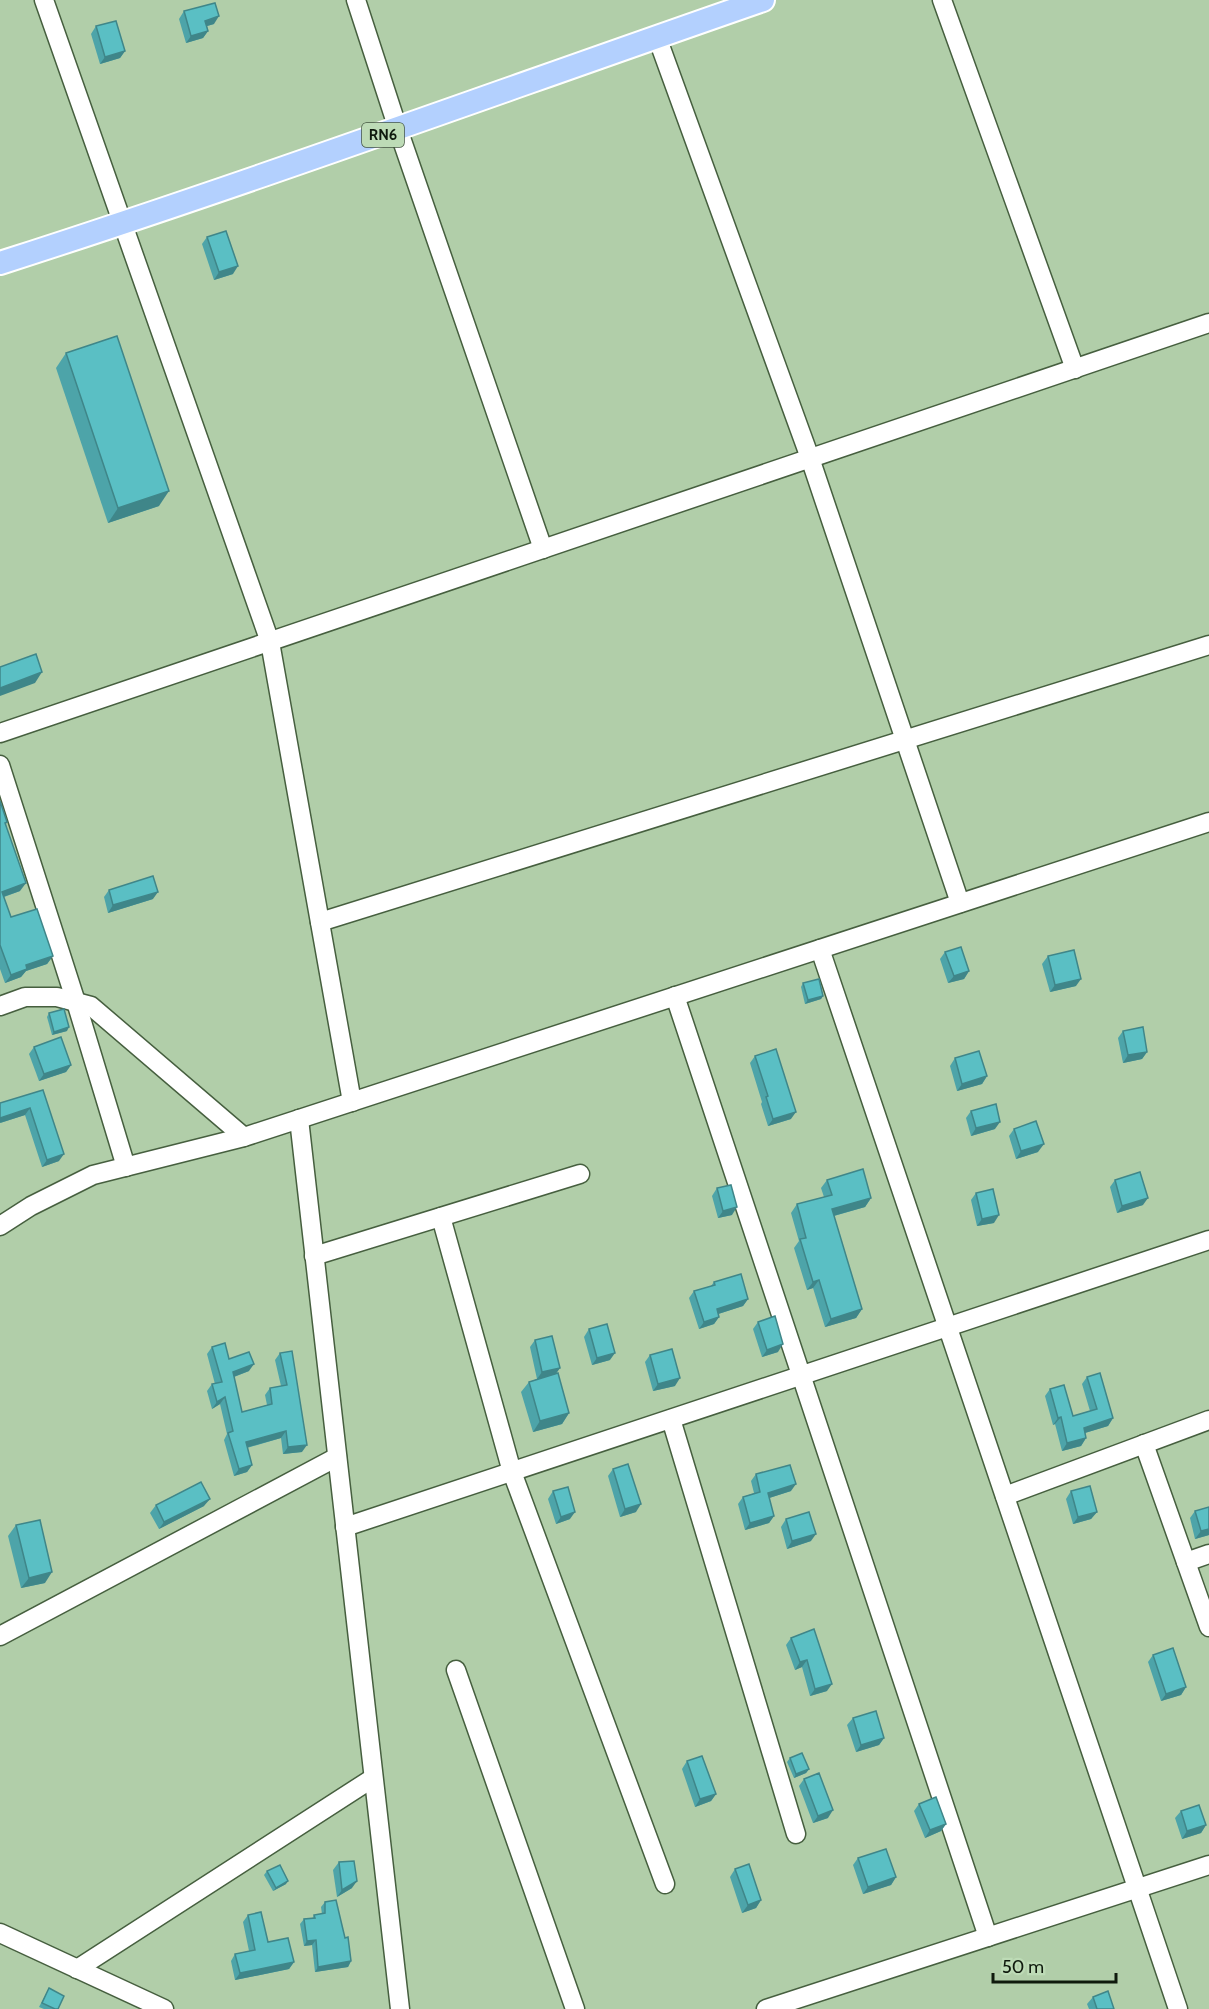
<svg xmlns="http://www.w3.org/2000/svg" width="1209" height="2009" font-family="Cabin,sans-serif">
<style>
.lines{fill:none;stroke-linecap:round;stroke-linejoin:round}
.minor-casing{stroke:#465f3f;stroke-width:21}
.major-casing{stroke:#fff;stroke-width:26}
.minor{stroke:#fff;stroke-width:18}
.major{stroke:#b3d0fe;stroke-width:22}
.wall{fill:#4da4a9}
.shaded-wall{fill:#3f8689}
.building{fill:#5abfc4;stroke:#3f8689;stroke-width:1.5}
.labels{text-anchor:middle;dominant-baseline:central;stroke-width:4.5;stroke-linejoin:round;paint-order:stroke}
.shield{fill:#bddbb6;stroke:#435440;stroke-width:1.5}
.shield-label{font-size:15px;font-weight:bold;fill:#0f1a0d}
</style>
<rect width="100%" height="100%" fill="#b1cea9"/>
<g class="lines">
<g class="minor-casing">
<g id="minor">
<polyline points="44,0 270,642 352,1102"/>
<polyline points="356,0 398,129 543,549"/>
<polyline points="942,0 1075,369"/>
<polyline points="657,37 810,458 960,903"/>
<polyline points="0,733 1209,323"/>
<polyline points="0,765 76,1002 126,1167"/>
<polyline points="320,922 1209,645"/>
<polyline points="820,949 1178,2009"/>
<polyline points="675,996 988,1937"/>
<polyline points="0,1006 25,997 57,997 91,1006 244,1137"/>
<polyline points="299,1119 400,2009"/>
<polyline points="441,1217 512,1472 665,1884"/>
<polyline points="0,1226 31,1206 93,1175 244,1137 1209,822"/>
<polyline points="314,1256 580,1174"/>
<polyline points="671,1419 796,1834"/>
<polyline points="1144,1444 1209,1627"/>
<polyline points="1005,1496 1209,1420"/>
<polyline points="345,1527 1209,1240"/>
<polyline points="1186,1562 1209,1554"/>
<polyline points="0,1636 337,1457"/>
<polyline points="456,1670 575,2009"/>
<polyline points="0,1933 164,2009"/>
<polyline points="77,1969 373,1778"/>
<polyline points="766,2009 1209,1865"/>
</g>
</g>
<g class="major-casing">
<path id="major" d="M0 263C256 181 509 88 763 0"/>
</g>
<use href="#minor" class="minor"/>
<use href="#major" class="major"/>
</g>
<g class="wall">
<polygon points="184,11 214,24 207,26 208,31 203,38 186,43 179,19"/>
<polygon points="96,26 125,51 120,58 100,64 91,34"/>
<polygon points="207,237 233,274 214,280 202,244"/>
<polygon points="66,353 159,506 108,523 56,368"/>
<polygon points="0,801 7,822 6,824 20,891 4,897 11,917 53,956 47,964 26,971 21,977 5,983 0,969"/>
<polygon points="109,890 153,899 108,913 104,897"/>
<polygon points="945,952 969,971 964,979 948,983 940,959"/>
<polygon points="1048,956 1076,986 1050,992 1042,964"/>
<polygon points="803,983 823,996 821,999 805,1004 801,987"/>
<polygon points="49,1013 67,1031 52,1035 47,1017"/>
<polygon points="1123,1031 1147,1052 1142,1059 1123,1063 1118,1038"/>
<polygon points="34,1047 71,1065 66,1072 39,1081 29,1054"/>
<polygon points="755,1056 791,1119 768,1126 761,1104 762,1102 750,1063"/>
<polygon points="955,1058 987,1076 982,1084 957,1091 950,1066"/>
<polygon points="43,1090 59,1161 42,1167 25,1115 0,1123"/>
<polygon points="971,1111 995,1129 971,1136 966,1118"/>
<polygon points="1014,1129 1038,1152 1016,1159 1009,1136"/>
<polygon points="827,1180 871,1198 865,1207 834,1216 862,1309 856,1318 825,1327 813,1288 807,1290 794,1248 799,1241 791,1213 797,1204 824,1197 821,1188"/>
<polygon points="1115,1180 1143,1205 1117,1213 1110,1187"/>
<polygon points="717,1188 732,1215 718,1218 712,1196"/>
<polygon points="976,1193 994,1223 977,1226 971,1200"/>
<polygon points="714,1282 748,1299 743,1306 718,1314 719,1317 714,1324 699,1329 689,1298 694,1291 711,1286"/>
<polygon points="758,1322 778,1352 762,1357 753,1329"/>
<polygon points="589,1329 610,1360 592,1365 584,1337"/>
<polygon points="535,1340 560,1368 556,1373 569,1413 562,1424 533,1432 521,1392 529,1382 537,1379 530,1347"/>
<polygon points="212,1347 249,1371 234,1377 242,1412 267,1405 265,1395 270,1388 281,1386 275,1360 280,1353 302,1452 283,1454 281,1438 247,1448 252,1465 247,1472 234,1476 224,1440 227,1434 220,1404 212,1409 207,1391 212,1384 215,1384 207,1354"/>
<polygon points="650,1355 675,1386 653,1391 645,1362"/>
<polygon points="1087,1377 1113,1418 1108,1426 1085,1433 1086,1438 1081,1446 1062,1451 1055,1424 1053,1425 1045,1396 1050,1389 1073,1416 1090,1411 1082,1384"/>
<polygon points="613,1469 636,1512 620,1517 608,1476"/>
<polygon points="756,1474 791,1491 769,1498 774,1516 769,1523 745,1530 738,1504 743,1497 754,1493 751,1481"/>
<polygon points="553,1491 570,1519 556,1524 548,1499"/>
<polygon points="1071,1491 1097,1512 1091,1519 1073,1524 1066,1499"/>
<polygon points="156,1505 204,1506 159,1529 150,1513"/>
<polygon points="1209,1507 1209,1535 1195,1539 1190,1518 1195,1511"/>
<polygon points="786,1519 811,1541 787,1549 781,1527"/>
<polygon points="16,1525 45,1583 21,1588 8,1536"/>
<polygon points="814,1629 827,1691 810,1696 802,1667 795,1670 786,1645 791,1638"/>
<polygon points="1153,1655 1186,1687 1181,1695 1161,1701 1148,1662"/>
<polygon points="853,1718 884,1738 879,1745 856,1752 847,1725"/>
<polygon points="790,1758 809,1769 806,1773 794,1778 787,1762"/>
<polygon points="687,1761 716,1794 711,1801 695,1807 682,1769"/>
<polygon points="804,1779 828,1818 813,1823 799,1786"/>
<polygon points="919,1804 946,1824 941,1831 925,1838 914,1811"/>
<polygon points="1181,1811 1206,1825 1201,1833 1182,1839 1175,1818"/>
<polygon points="858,1858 896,1877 891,1885 863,1894 853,1865"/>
<polygon points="339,1862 352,1888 337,1897 333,1870"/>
<polygon points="735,1869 761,1900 756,1908 742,1913 730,1877"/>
<polygon points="267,1871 286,1884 273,1891 264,1875"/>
<polygon points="325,1902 345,1938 351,1961 348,1967 315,1972 312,1945 304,1946 300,1924 304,1919 312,1919 314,1915 322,1914 321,1907"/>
<polygon points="248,1915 268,1942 294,1962 289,1969 235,1980 231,1961 235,1954 249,1951 243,1922"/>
<polygon points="49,1988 58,2009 44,2009 39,2007"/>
<polygon points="1093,1997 1114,2009 1089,2009 1087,2004"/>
</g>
<g class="shaded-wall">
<polygon points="219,16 214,24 200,28 205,21"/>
<polygon points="208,31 203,38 186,43 191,36"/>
<polygon points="125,51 120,58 100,64 105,57"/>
<polygon points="238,266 233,274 214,280 219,272"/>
<polygon points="169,491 159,506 108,523 118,508"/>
<polygon points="42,672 35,683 0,696 0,688"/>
<polygon points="26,883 20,891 0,898 2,892"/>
<polygon points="158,892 153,899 108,913 113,905"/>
<polygon points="53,956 47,964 26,971 21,977 5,983 11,975 26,965"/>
<polygon points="969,971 964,979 948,983 954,976"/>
<polygon points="1081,979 1076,986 1050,992 1055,985"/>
<polygon points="823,996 821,999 805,1004 808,1000"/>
<polygon points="69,1027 67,1031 52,1035 54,1032"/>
<polygon points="1147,1052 1142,1059 1123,1063 1128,1055"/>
<polygon points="71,1065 66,1072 39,1081 44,1074"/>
<polygon points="987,1076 982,1084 957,1091 962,1084"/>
<polygon points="30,1108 25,1115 0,1123 0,1118"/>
<polygon points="796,1112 791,1119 768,1126 773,1119"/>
<polygon points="1000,1122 995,1129 971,1136 976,1128"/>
<polygon points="1044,1144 1038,1152 1016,1159 1021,1151"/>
<polygon points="64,1154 59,1161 42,1167 47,1160"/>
<polygon points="871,1198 865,1207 826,1218 832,1209"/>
<polygon points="1148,1198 1143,1205 1117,1213 1122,1206"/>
<polygon points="737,1207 732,1215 718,1218 723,1211"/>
<polygon points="999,1215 994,1223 977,1226 982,1219"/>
<polygon points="819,1280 813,1288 807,1290 813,1282"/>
<polygon points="748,1299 743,1306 712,1316 717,1309"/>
<polygon points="862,1309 856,1318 825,1327 831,1319"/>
<polygon points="719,1317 714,1324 699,1329 704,1322"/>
<polygon points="783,1344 778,1352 762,1357 767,1350"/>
<polygon points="615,1353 610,1360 592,1365 597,1358"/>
<polygon points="254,1364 249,1371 228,1379 233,1372"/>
<polygon points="560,1368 555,1375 537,1379 542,1372"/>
<polygon points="680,1378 675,1386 653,1391 658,1384"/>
<polygon points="225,1397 220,1404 212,1409 217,1402"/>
<polygon points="569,1413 562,1424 533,1432 540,1421"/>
<polygon points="1061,1417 1055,1424 1053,1425 1058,1418"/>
<polygon points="1113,1418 1108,1426 1078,1435 1084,1428"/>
<polygon points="286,1431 281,1438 241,1449 246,1442"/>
<polygon points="1086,1438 1081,1446 1062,1451 1067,1443"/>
<polygon points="307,1445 302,1452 283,1454 288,1447"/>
<polygon points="252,1465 247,1472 234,1476 239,1469"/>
<polygon points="796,1484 791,1491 763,1500 768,1493"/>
<polygon points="210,1499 204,1506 159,1529 164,1522"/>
<polygon points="641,1504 636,1512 620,1517 625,1509"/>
<polygon points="575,1512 570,1519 556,1524 561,1517"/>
<polygon points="1097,1512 1091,1519 1073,1524 1078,1517"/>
<polygon points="774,1516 769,1523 745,1530 750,1523"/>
<polygon points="1209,1529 1209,1535 1195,1539 1201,1531"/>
<polygon points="816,1534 811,1541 787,1549 792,1541"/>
<polygon points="52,1572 45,1583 21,1588 29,1578"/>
<polygon points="807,1660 802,1667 795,1670 800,1662"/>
<polygon points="832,1684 827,1691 810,1696 815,1689"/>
<polygon points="1186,1687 1181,1695 1161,1701 1166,1694"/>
<polygon points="884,1738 879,1745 856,1752 861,1745"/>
<polygon points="809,1769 806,1773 794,1778 796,1774"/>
<polygon points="716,1794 711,1801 695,1807 700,1799"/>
<polygon points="833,1810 828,1818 813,1823 818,1816"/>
<polygon points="946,1824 941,1831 925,1838 930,1830"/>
<polygon points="1206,1825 1201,1833 1182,1839 1187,1831"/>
<polygon points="896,1877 891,1885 863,1894 868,1887"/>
<polygon points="288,1881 286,1884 273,1891 276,1888"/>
<polygon points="357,1881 352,1888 337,1897 342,1890"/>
<polygon points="761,1900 756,1908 742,1913 748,1905"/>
<polygon points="316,1940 312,1945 304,1946 307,1941"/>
<polygon points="351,1961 348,1967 315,1972 318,1967"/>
<polygon points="294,1962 289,1969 235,1980 240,1973"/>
</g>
<g class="building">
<polygon points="215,3 219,16 205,21 208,31 191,36 184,11"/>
<polygon points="116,21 125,51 105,57 96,26"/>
<polygon points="226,231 238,266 219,272 207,237"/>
<polygon points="117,336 169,491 118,508 66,353"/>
<polygon points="36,654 42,672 0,688 0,667"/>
<polygon points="0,801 7,822 5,823 26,883 2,892 11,917 37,909 53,956 26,965 27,969 11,975 0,945"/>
<polygon points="153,876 158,892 113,905 109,890"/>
<polygon points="961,947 969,971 954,976 945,952"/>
<polygon points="1074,950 1081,979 1055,985 1048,956"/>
<polygon points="819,979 823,996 808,1000 803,983"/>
<polygon points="64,1009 69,1027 54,1032 49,1013"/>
<polygon points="1143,1027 1147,1052 1128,1055 1123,1031"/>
<polygon points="61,1037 71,1065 44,1074 34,1047"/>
<polygon points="776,1049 796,1112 773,1119 766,1097 768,1096 755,1056"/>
<polygon points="979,1051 987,1076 962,1084 955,1058"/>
<polygon points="43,1090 64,1154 47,1160 30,1108 0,1118 0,1103"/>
<polygon points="996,1104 1000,1122 976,1128 971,1111"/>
<polygon points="1036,1121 1044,1144 1021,1151 1014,1129"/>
<polygon points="863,1169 871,1198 832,1209 862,1309 831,1319 819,1280 813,1282 800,1239 806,1238 797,1204 832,1195 827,1180"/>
<polygon points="1140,1172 1148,1198 1122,1206 1115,1180"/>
<polygon points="731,1185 737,1207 723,1211 717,1188"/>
<polygon points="993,1189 999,1215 982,1219 976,1193"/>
<polygon points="741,1274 748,1299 717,1309 719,1317 704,1322 694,1291 715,1285 714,1282"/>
<polygon points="775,1316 783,1344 767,1350 758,1322"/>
<polygon points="607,1324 615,1353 597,1358 589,1329"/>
<polygon points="552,1336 560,1368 542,1372 535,1340"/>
<polygon points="225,1343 229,1359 249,1352 254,1364 233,1372 242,1412 272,1404 270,1388 287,1385 280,1353 292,1351 307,1445 288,1447 286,1431 246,1442 252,1465 239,1469 228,1433 233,1431 225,1397 217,1402 212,1384 222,1382 212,1347"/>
<polygon points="672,1349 680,1378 658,1384 650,1355"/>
<polygon points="558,1373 569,1413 540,1421 529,1382"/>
<polygon points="1100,1373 1113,1418 1084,1428 1086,1438 1067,1443 1061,1417 1058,1418 1050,1389 1064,1385 1073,1416 1097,1409 1087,1377"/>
<polygon points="628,1464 641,1504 625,1509 613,1469"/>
<polygon points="790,1465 796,1484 768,1493 774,1516 750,1523 743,1497 760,1492 756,1474"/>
<polygon points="201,1482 210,1499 164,1522 156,1505"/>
<polygon points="1090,1486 1097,1512 1078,1517 1071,1491"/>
<polygon points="568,1487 575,1512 561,1517 553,1491"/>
<polygon points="1209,1507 1209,1529 1201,1531 1195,1511"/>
<polygon points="809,1512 816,1534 792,1541 786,1519"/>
<polygon points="40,1520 52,1572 29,1578 16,1525"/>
<polygon points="814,1629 832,1684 815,1689 807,1660 800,1662 791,1638"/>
<polygon points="1173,1648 1186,1687 1166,1694 1153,1655"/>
<polygon points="876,1711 884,1738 861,1745 853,1718"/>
<polygon points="802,1753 809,1769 796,1774 790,1758"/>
<polygon points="702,1756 716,1794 700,1799 687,1761"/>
<polygon points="819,1773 833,1810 818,1816 804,1779"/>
<polygon points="936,1797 946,1824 930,1830 919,1804"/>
<polygon points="1199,1805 1206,1825 1187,1831 1181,1811"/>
<polygon points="886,1849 896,1877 868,1887 858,1858"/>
<polygon points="354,1861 357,1881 342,1890 339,1862"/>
<polygon points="749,1864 761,1900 748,1905 735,1869"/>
<polygon points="280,1865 288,1881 276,1888 267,1871"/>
<polygon points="336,1900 345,1938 348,1937 351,1961 318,1967 316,1940 307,1941 304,1919 315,1918 314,1915 325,1913 325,1902"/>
<polygon points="261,1912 268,1942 288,1938 294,1962 240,1973 235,1954 255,1950 248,1915"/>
<polygon points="49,1988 64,1996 58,2009 55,2009 42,2003"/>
<polygon points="1108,1991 1114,2009 1097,2009 1093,1997"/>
</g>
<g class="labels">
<rect class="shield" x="362" y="123" width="42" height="24" rx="4.5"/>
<g class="shield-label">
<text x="383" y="135">RN6</text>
</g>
</g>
<path d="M993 1973v9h123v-9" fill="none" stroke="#0f1a0d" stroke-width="3"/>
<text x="1002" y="1973" font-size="18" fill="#0f1a0d" stroke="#bddbb6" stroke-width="4.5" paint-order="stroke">50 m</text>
</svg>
